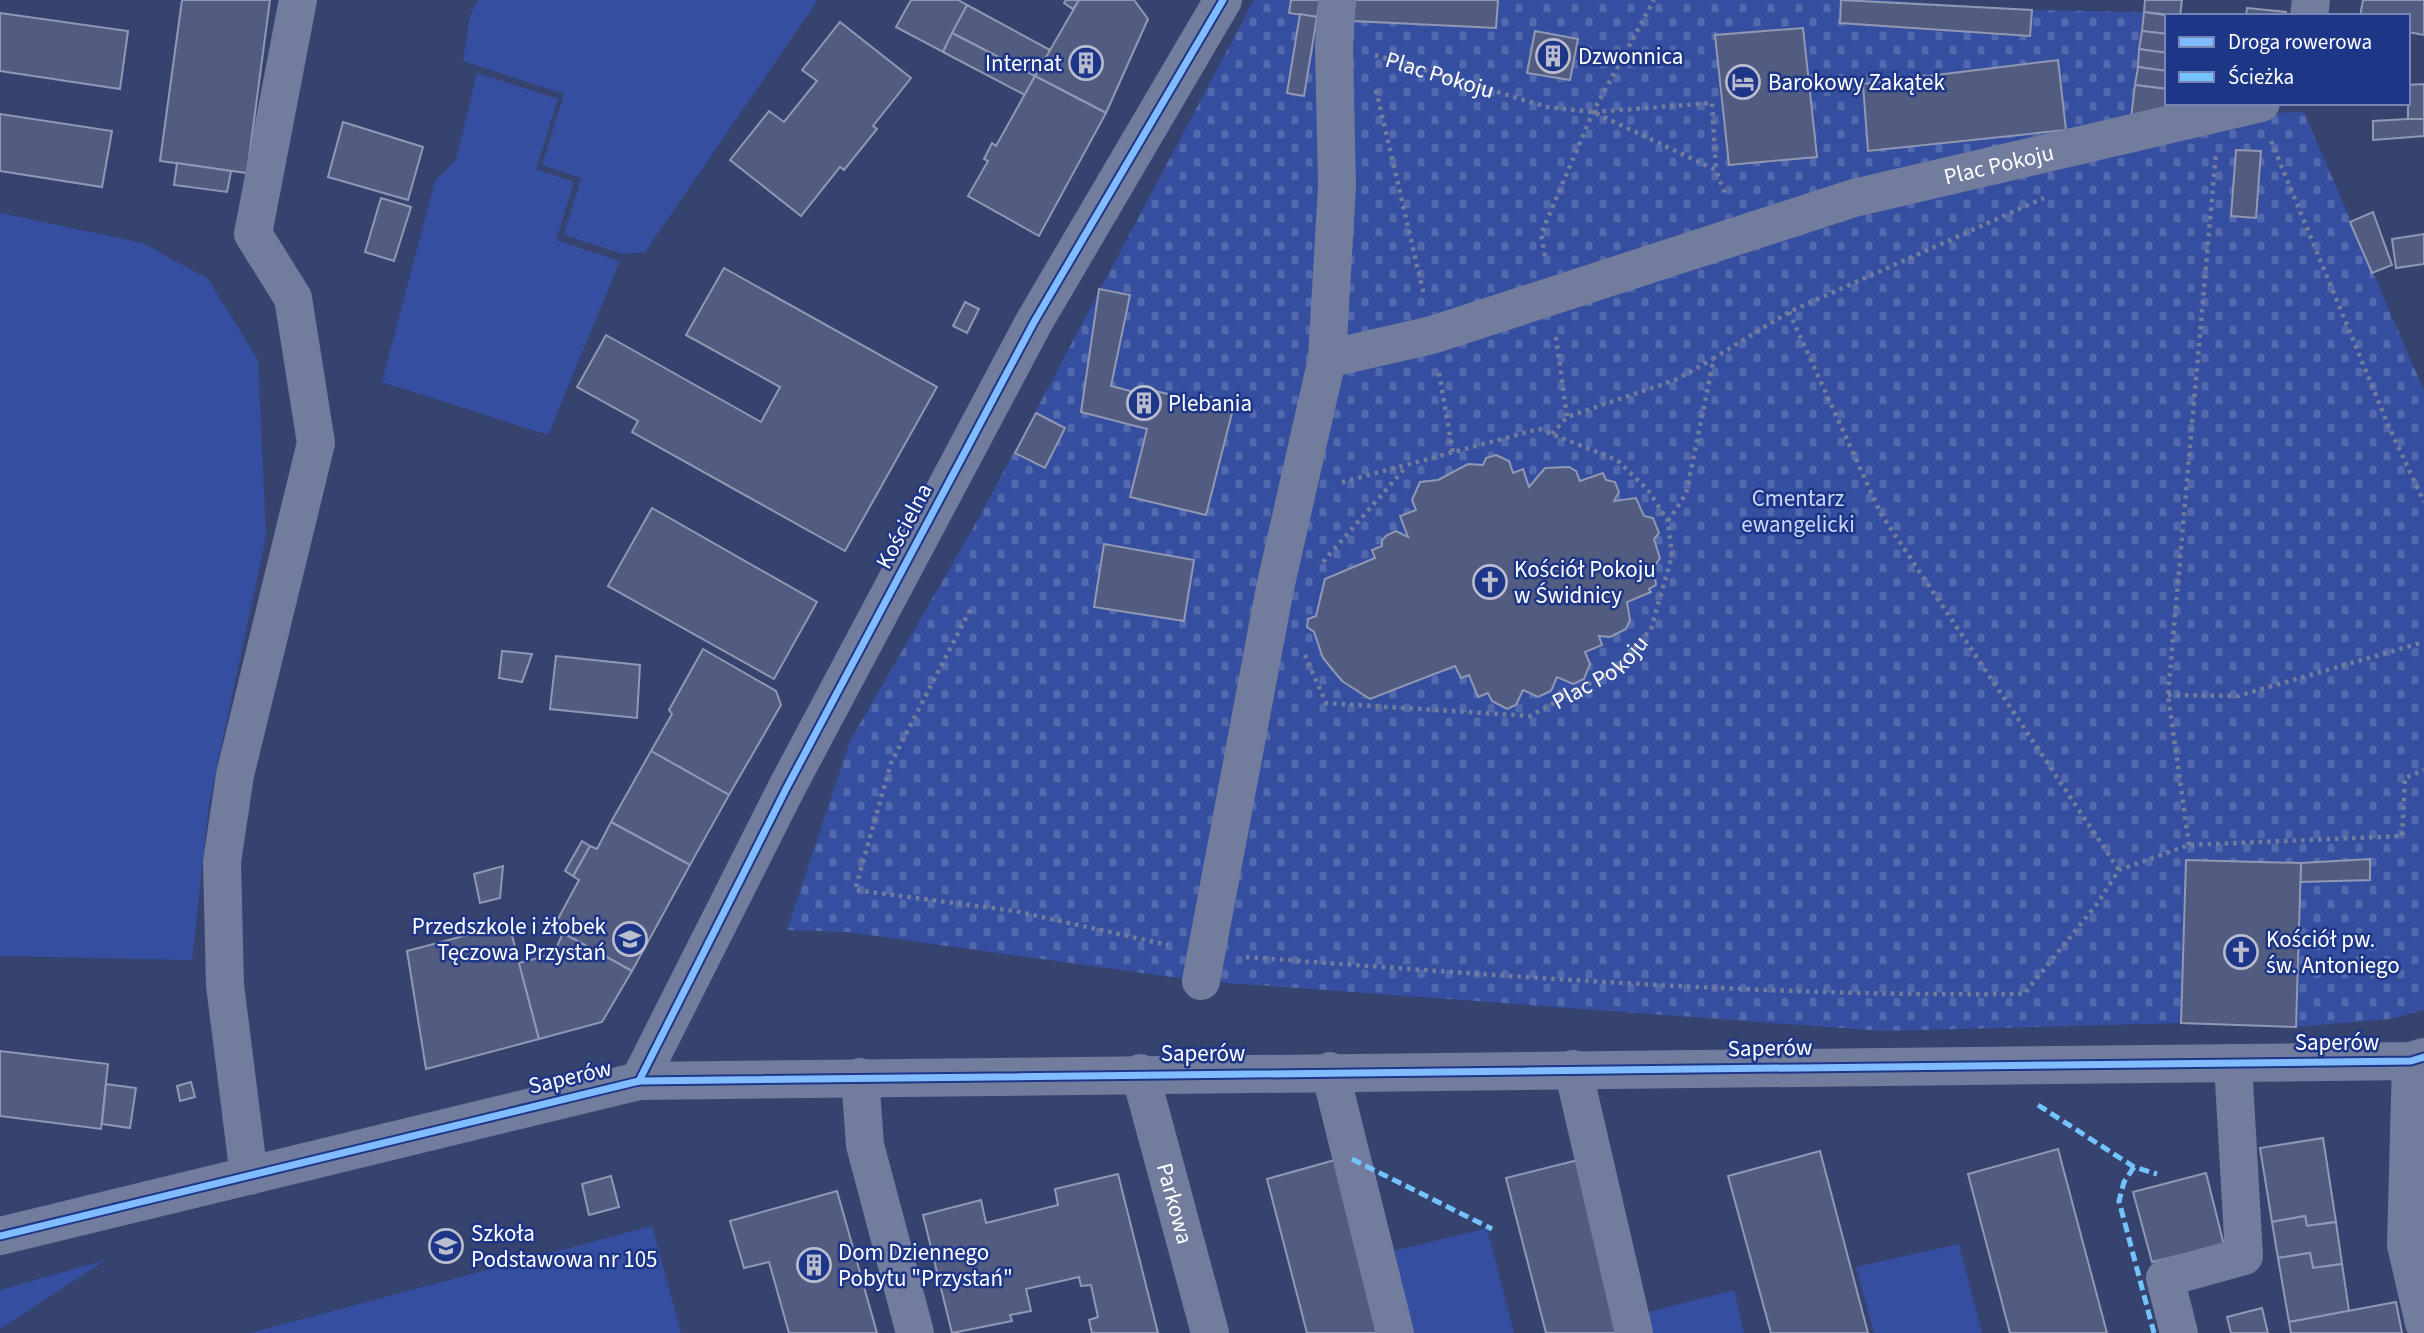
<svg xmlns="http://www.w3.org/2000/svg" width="2424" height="1333" font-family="'Source Sans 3',sans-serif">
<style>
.green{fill:#354e9f}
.cemetery{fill:url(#cemetery-stones)}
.building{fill:#525c80;stroke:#9098b3;stroke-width:2}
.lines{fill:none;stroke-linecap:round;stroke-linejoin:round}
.path{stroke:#727c9d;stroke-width:4.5;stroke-dasharray:3.5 5;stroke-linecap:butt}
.minor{stroke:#727c9d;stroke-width:38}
.quiet{stroke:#73c3fd;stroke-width:5;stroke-dasharray:10 5;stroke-linecap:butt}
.cycleway-casing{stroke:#1e3687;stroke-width:11}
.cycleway{stroke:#80bcff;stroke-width:7}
.labels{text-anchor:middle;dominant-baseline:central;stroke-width:5;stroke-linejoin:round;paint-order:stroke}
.poi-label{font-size:23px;fill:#fff;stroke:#1e3687;text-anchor:start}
.street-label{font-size:23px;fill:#fff;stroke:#1e3687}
.park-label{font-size:23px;fill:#ccd7f8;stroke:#1e3687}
</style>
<defs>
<pattern id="cemetery-stones" width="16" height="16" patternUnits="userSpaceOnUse" patternTransform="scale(1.75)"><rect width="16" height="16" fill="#354e9f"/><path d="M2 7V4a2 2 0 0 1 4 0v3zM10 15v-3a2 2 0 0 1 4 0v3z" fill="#5369ad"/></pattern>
</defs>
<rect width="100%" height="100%" fill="#36436f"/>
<g class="green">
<polygon points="478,0 818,0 645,252 623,254 564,235 581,178 542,165 564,94 463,61 470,16"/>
<polygon points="477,73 558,99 536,169 574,182 556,240 620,261 548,435 382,382 435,181 456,160"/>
<polygon points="0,213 143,243 208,279 258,360 266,537 209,804 192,960 0,956"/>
<polygon points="652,1226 681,1333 250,1333"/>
<polygon points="1487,1228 1514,1333 1410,1333 1389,1252"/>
<polygon points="1959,1244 1982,1333 1874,1333 1856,1267"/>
<polygon points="106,1260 0,1329 0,1290"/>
<polygon points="1734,1290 1744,1333 1651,1333 1645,1313"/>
</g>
<polygon class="cemetery" points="1254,0 1887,0 2032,10 2144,12 2131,118 2304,112 2424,391 2424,1010 2390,1019 2296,1027 2181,1023 1883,1031 1201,981 847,932 787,930 850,741 980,516"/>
<g class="building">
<polygon points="182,0 270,0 247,173 160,161"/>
<polygon points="911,0 958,0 967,5 943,52 896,27"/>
<polygon points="1066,0 1079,0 1073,9 1064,3"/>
<polygon points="1079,0 1134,0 1148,19 1106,113 1035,76"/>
<polygon points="1291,0 1320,0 1317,17 1289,13"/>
<polygon points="1355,0 1498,0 1496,28 1353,21"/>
<polygon points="1841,0 2032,10 2030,36 1840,23"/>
<polygon points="2145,0 2182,0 2180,16 2144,12"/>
<polygon points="2363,0 2424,0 2424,35 2408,32 2408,16 2360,16"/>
<polygon points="967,5 1050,50 1035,76 952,33"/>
<polygon points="2247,8 2286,12 2285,16 2246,16"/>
<polygon points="2144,12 2171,16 2167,16 2167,34 2142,31"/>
<polygon points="0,13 128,31 120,89 0,71"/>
<polygon points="1300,14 1317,17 1304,96 1287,93"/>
<polygon points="840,22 911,78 873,126 877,129 844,170 840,167 801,216 730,160 769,111 784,122 817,81 802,70"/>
<polygon points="1803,28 1817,157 1729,165 1715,35"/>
<polygon points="1535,31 1578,39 1570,80 1527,73"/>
<polygon points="2142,31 2167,34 2167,53 2139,49"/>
<polygon points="952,33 1035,76 1025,95 943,52"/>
<polygon points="2139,49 2167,53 2167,71 2138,67"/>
<polygon points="2058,60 2066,130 1868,151 1863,84"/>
<polygon points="2138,67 2167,71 2167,89 2135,85"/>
<polygon points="1035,76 1106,113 1039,236 968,196 988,161 984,159 992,143 996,146"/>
<polygon points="2424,84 2424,119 2408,119 2408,85"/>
<polygon points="2135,85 2167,89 2170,110 2131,118"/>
<polygon points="0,114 112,131 102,187 0,171"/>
<polygon points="2408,119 2424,119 2424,136 2373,140 2373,121"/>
<polygon points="343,122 423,147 408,200 328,177"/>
<polygon points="2236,150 2261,151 2256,218 2231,216"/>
<polygon points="177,163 231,171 227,192 174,185"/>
<polygon points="381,198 411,207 394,261 365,252"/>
<polygon points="2373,212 2392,265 2372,273 2350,222"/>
<polygon points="2424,234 2424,264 2396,268 2392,239"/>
<polygon points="724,268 937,387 845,551 632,432 638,421 577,387 606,335 761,422 780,387 686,335"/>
<polygon points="1099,289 1130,295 1111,386 1153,397 1155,391 1233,409 1206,515 1130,497 1147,429 1081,412"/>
<polygon points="965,302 979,309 967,333 953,326"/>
<polygon points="1036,413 1065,428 1045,468 1015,453"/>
<polygon points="1496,455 1509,461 1513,473 1523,469 1529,487 1545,468 1569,467 1576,471 1580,481 1603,473 1606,480 1615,482 1619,492 1614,501 1636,498 1644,516 1653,518 1659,533 1654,539 1660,558 1654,567 1656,585 1649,589 1651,592 1627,602 1630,620 1626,629 1610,637 1599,636 1602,645 1585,652 1590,664 1584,679 1573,684 1557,677 1551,691 1538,697 1523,690 1516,705 1507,709 1492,701 1488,693 1478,697 1469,675 1461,678 1455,666 1370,699 1342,681 1323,658 1314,632 1307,627 1308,619 1316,616 1325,579 1375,558 1372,550 1382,546 1382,540 1387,535 1396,531 1408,537 1400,516 1416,510 1412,500 1420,482 1438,480 1468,464 1483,465 1486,458"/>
<polygon points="652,508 817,602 774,679 608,586"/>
<polygon points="1104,544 1194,560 1184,621 1094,607"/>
<polygon points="703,649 776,691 781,705 729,795 651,751 672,714 669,710"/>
<polygon points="502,651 532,654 522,682 499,678"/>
<polygon points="556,656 640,665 637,718 550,709"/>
<polygon points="651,751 729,795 690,865 611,822"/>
<polygon points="611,822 690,865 632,971 553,928 579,880 573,876 590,846 597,849"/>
<polygon points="582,841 590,846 573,876 565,871"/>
<polygon points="2370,859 2370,880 2300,882 2301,863"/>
<polygon points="2186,860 2301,863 2296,1027 2181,1023"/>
<polygon points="503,866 500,898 480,903 474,874"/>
<polygon points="509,924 539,1039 426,1069 407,951"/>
<polygon points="563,933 632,971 602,1022 539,1039 519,963 549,955 555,951"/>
<polygon points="0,1051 108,1064 101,1129 0,1116"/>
<polygon points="191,1082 195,1097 180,1101 177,1086"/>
<polygon points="106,1084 136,1088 130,1128 102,1124"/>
<polygon points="2323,1138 2336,1222 2307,1226 2305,1216 2272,1222 2260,1148"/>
<polygon points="2058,1149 2107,1333 2010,1333 1968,1174"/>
<polygon points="1820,1151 1868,1333 1771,1333 1728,1176"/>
<polygon points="1342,1158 1389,1333 1307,1333 1267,1179"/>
<polygon points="1582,1159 1628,1333 1546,1333 1506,1178"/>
<polygon points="2206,1173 2224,1245 2152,1262 2133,1192"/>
<polygon points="1118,1174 1158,1333 1092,1333 1089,1320 1098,1317 1091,1285 1081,1286 1079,1277 1026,1289 1031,1311 1010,1315 1012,1321 952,1333 923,1215 981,1200 986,1223 1058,1205 1055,1189"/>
<polygon points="611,1176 619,1207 589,1215 582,1184"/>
<polygon points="837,1191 877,1333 789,1333 769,1262 744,1268 730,1221"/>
<polygon points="2305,1216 2307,1226 2336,1222 2342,1264 2313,1268 2310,1253 2278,1258 2272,1222"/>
<polygon points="2310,1253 2313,1268 2342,1264 2349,1311 2289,1322 2278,1258"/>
<polygon points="2396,1302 2402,1333 2291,1333 2289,1322"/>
<polygon points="2262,1308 2268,1333 2231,1333 2227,1317"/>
</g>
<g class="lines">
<g class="path">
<path id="s1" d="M1375 55 1547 107 1593 112 1716 170 1726 197"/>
<polyline points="1376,90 1424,295"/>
<polyline points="1594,112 1712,103 1716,170"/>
<polyline points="2271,141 2389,427 2424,502"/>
<polyline points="1545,256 1541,234 1593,112 1654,0"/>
<polyline points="1789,312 1881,514 2119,870"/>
<polyline points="1556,337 1567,417"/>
<polyline points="1439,373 1453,453"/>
<polyline points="1552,434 1567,417 1675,380 1713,359"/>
<polyline points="1668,521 1686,494 1714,358 1789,312 2044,198"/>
<polyline points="1323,562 1406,467"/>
<polyline points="970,610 891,763 855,890 1015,911 1168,945"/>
<path id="s2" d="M1305 655 1326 703 1530 716 1618 668 1651 629 1672 556 1668 521 1648 490 1617 460 1539 429 1339 483"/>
<polyline points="2168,695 2238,696 2424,642"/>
<polyline points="2189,845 2168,695 2216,153"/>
<path d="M1246 957C1505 976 1765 997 2024 994L2097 904 2119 870 2189 845 2402 836 2405 778 2424 770"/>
</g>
<g class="minor">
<polyline points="2309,16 2311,0"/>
<path id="s3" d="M1327 359 1432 335 1854 198 2261 103"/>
<polyline points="1201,981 1275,588 1327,359 1337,186 1334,46 1337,0"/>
<polyline points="2411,1061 2406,1245 2424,1323"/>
<polyline points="1573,1069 1634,1333"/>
<polyline points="1330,1071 1395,1333"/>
<path id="s4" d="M1140 1073 1210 1333"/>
<polyline points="860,1077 865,1145 915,1333"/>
<polyline points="639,1081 786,789 1034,322 1223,0"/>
<polyline points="249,1176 225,985 222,862 235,775 316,443 293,298 253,234 298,0"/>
<polyline points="0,1236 639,1081 2411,1061 2424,1057"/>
<polyline points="2179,1333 2165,1278 2244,1256 2233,1063"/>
</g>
<g class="quiet">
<polyline points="2038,1105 2134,1167 2157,1174"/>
<polyline points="1352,1159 1492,1229"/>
<polyline points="2134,1167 2124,1182 2119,1201 2154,1333"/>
</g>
<g class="cycleway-casing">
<g id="cycleway">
<polyline points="639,1081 786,789 1034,322 1223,0"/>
<polyline points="0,1236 639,1081 2411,1061 2424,1057"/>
</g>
</g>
<use href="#cycleway" class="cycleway"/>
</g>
<defs>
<g id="building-ring" transform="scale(1.75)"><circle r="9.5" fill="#1e3687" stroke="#b9bdcd" stroke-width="1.5"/><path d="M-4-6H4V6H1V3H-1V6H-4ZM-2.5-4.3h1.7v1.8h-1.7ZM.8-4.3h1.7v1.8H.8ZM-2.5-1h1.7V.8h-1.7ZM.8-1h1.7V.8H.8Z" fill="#b9bdcd"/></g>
<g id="hotel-ring" transform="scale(1.75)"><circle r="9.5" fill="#1e3687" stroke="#b9bdcd" stroke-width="1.5"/><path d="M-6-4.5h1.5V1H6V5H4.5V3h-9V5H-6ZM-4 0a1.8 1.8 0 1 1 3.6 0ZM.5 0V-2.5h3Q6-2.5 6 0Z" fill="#b9bdcd"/></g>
<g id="church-ring" transform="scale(1.75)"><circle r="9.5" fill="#1e3687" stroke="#b9bdcd" stroke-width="1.5"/><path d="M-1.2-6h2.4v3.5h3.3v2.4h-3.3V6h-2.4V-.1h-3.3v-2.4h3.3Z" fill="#b9bdcd"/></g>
<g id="school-ring" transform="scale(1.75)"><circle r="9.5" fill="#1e3687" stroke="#b9bdcd" stroke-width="1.5"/><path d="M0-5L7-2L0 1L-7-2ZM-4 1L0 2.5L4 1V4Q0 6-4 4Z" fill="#b9bdcd"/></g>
</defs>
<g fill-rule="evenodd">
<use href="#building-ring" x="1553" y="56"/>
<use href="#building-ring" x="1086" y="63"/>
<use href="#hotel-ring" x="1743" y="82"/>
<use href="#building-ring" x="1144" y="403"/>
<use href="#church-ring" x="1490" y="582"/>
<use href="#school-ring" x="630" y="939"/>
<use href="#church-ring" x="2241" y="952"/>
<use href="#school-ring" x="446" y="1246"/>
<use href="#building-ring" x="814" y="1265"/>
</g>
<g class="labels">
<g class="poi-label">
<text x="1578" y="56">Dzwonnica</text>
<text x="1062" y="63" text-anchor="end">Internat</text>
<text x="1768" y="82">Barokowy Zakątek</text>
<text x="1168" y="403">Plebania</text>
<text x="1514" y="569">Kościół Pokoju<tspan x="1514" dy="26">w Świdnicy</tspan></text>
<text x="606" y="926" text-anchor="end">Przedszkole i żłobek<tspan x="606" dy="26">Tęczowa Przystań</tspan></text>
<text x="2266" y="939">Kościół pw.<tspan x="2266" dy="26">św. Antoniego</tspan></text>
<text x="471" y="1233">Szkoła<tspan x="471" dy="26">Podstawowa nr 105</tspan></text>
<text x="838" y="1252">Dom Dziennego<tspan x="838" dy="26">Pobytu "Przystań"</tspan></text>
</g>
<g class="street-label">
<text stroke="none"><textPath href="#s1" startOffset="68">Plac Pokoju</textPath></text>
<text stroke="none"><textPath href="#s3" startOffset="700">Plac Pokoju</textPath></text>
<text transform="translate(904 526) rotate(-62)">Kościelna</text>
<text stroke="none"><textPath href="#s2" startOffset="340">Plac Pokoju</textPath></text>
<text x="2337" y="1042">Saperów</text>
<text transform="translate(1770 1048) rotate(-1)">Saperów</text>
<text x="1203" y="1053">Saperów</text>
<text transform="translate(570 1077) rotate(-13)">Saperów</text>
<text stroke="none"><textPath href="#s4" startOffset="135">Parkowa</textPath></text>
</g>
<g class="park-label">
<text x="1798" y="498">Cmentarz<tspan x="1798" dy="26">ewangelicki</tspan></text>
</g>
</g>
<rect x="2165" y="14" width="245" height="91" fill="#1e3687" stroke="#7886b7" stroke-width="2"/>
<rect x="2179" y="37" width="35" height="10" fill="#80bcff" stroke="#7886b7" stroke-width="2"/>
<text x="2228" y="49" font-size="21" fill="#ffffff">Droga rowerowa</text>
<rect x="2179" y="72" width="35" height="10" fill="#73c3fd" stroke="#7886b7" stroke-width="2"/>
<text x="2228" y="84" font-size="21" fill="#ffffff">Ścieżka</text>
</svg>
